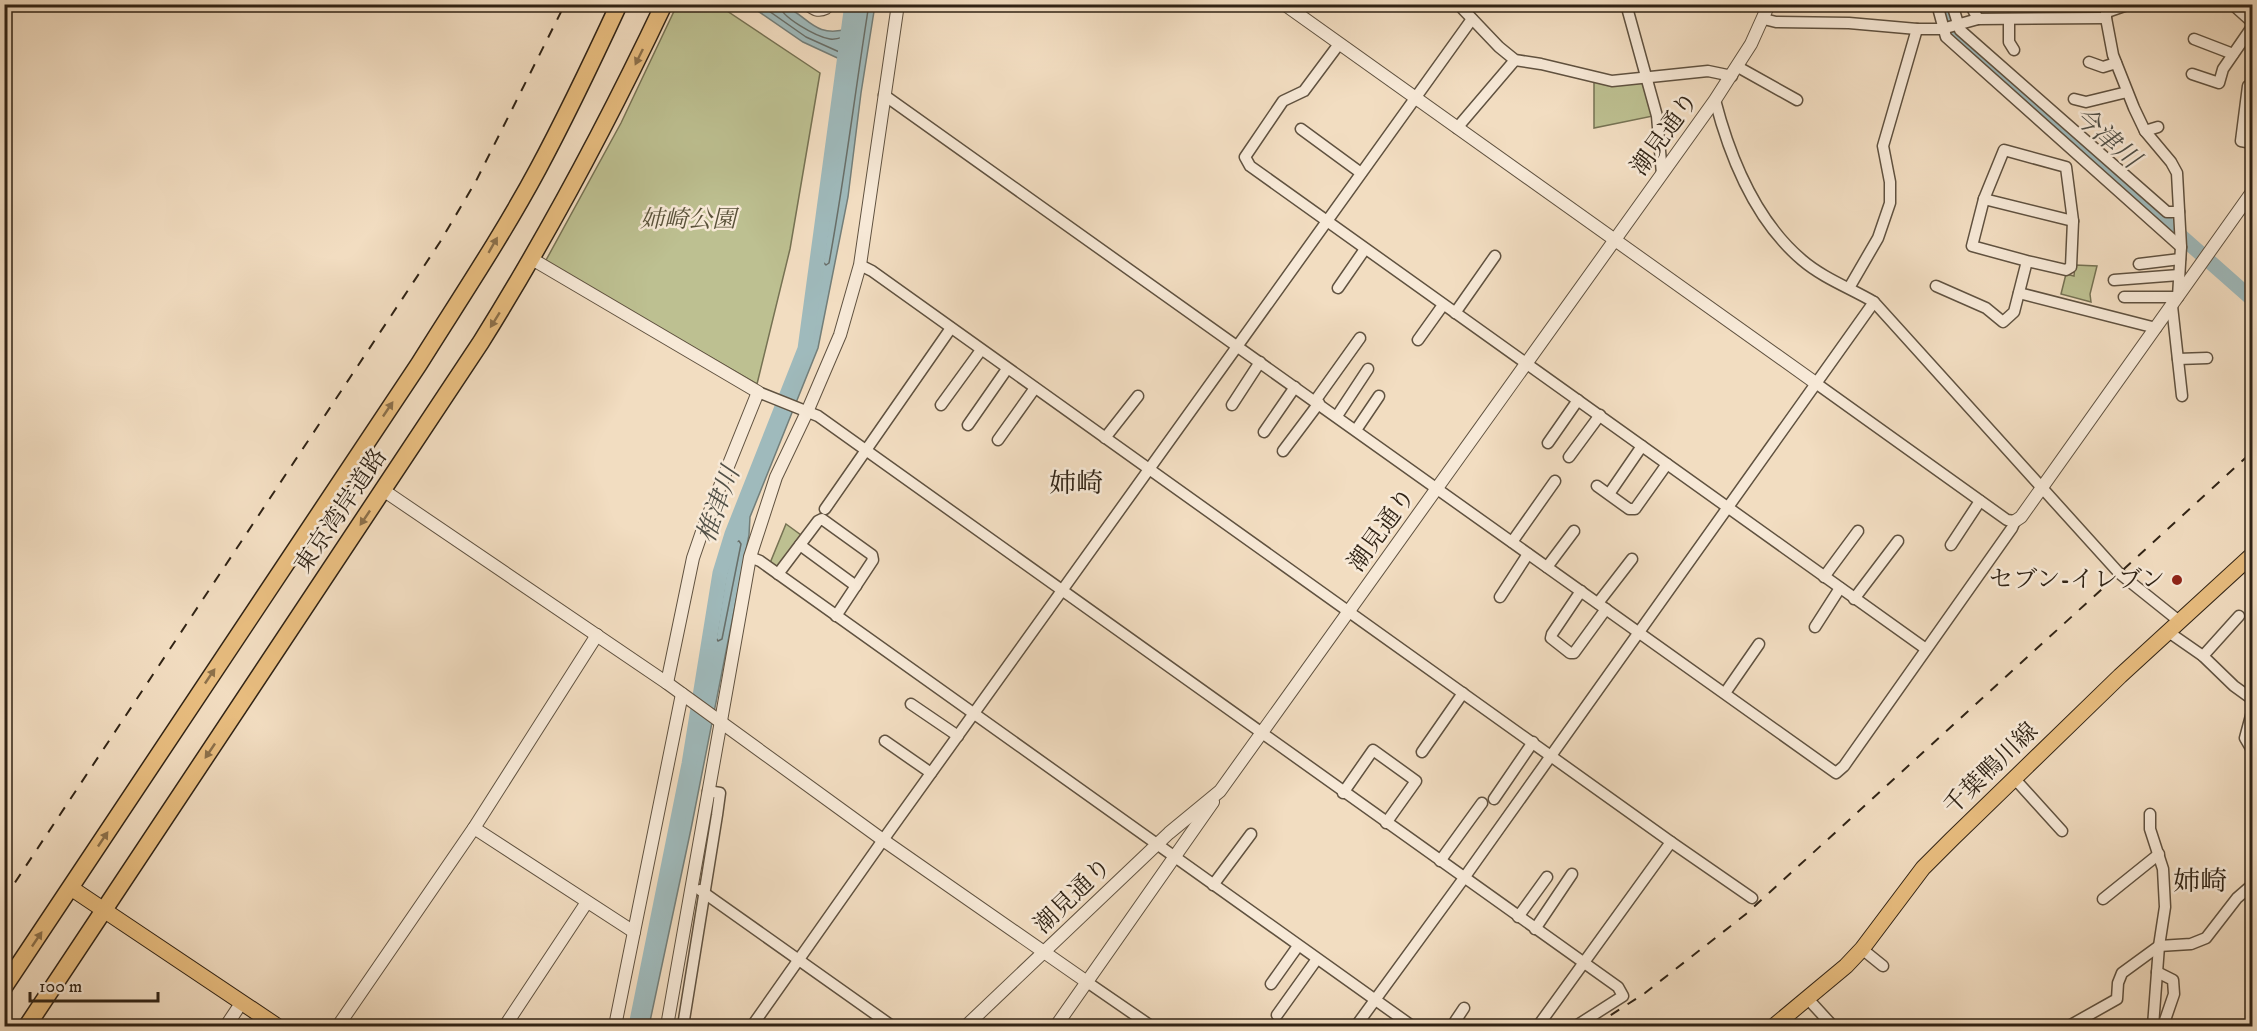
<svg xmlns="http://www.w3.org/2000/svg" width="2257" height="1031" font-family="'IM FELL DW Pica','Noto Serif JP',serif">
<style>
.green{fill:#bdc091;stroke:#767253;stroke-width:1.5}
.water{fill:#9fbabc;stroke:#737e79;stroke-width:1.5}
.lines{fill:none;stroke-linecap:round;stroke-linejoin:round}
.shore{stroke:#686e68;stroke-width:1.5}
.river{stroke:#9fbabc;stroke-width:15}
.minor-casing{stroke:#605240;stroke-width:13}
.tertiary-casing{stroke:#605240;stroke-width:14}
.primary-casing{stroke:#302315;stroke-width:17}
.trunk-casing{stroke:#302315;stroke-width:19}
.minor{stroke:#f7e9d7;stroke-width:10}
.tertiary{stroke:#f7e9d7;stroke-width:12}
.primary{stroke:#e9be80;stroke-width:15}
.trunk{stroke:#e9be80;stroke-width:16}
.rail{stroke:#302315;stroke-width:2;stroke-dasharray:10 10;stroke-linecap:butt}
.oneway{fill:#8c704a}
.poi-dot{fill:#8f2418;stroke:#f7e9d7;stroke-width:2}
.labels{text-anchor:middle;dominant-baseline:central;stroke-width:5;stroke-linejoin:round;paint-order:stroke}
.street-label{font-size:24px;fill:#302315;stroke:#f7e9d7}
.park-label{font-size:24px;font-style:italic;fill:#5a523a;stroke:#f7e9d7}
.poi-label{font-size:24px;fill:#302315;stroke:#f7e9d7;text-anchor:end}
.water-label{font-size:26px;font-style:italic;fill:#515047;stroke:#f7e9d7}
.quarter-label{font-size:27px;fill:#302315;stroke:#f7e9d7}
</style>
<rect width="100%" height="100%" fill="#f2ddc1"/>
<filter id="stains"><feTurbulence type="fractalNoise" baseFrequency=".00333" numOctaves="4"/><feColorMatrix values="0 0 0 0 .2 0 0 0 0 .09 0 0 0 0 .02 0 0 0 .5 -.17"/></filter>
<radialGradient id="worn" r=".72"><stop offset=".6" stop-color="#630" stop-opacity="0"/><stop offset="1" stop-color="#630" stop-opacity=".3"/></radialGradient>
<g class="green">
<polygon points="677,5 718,5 820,73 790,249 757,384 545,262 621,123"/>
<polygon points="1594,80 1642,82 1653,116 1594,128"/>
<polygon points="2075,265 2097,266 2090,294 2091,302 2061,294 2066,274 2074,276"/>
<polygon points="786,524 805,538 778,574 768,568"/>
</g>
<path class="water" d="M749 5C758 5 774 2 783 5 810 17 813 38 848 29L852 5H875L861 93 848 197 818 348 750 517 749 535 691 829 649 1026H636L689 764 720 573 732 534 805 349 844 61 803 42Z"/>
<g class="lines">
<g class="shore">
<path d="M759 4 806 37 846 55 850 60 823 262 826 265 829 263C845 177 855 91 869 4"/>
<path d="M779 4C780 17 817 37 830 39 837 40 848 36 853 32L858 4"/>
<polygon points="739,541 741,544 722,639 718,641 716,638 726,575 735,542"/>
</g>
<g class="river">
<polyline points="1945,13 1949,31 2252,299"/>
<polyline points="636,1026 689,764 720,573 732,534 805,349 852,4"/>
</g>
<g class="minor-casing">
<g id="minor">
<polyline points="1458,4 1499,47 1515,60 1541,64 1612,81 1708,71 1732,76"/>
<polyline points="1626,4 1657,116 1662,174"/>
<polyline points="1937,4 1946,37 2181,247"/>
<polyline points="1952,4 1960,30 2167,212 2179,212"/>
<polyline points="1970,4 1978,19"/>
<polyline points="2106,4 2106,18 2113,55 2134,108 2145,131 2171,162 2177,173 2181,247 2178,297 2124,297"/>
<polyline points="2232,4 2252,22"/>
<polyline points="2107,12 2130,4"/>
<polyline points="1764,19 1776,22 1849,23 1917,29 1942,29 1978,19 2106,18"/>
<polyline points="2009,19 2009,42 2014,50"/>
<polyline points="2194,39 2233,54"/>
<polyline points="1339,44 1304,91 1283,101 1245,157 1250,166 1926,649"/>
<polyline points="2089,62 2103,67 2116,63"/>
<polyline points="1738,67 1797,100"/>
<polyline points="2192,74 2219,83 2223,69 2252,27"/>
<polyline points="2248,86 2241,141 2252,143"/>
<polyline points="884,95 1836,773 1844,766 2012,528 2015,521 2007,520 1817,384"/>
<polyline points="2074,99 2086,102 2127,92"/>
<path d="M1715 100C1730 158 1756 221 1802 260 1823 278 1850 288 1874 302L2119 573 2179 621"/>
<polyline points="1457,128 1515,60"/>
<polyline points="1301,129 1361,173"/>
<polyline points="2145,131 2158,127"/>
<polyline points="1984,199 2073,221"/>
<polyline points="2139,264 2180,259"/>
<polyline points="860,265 872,271 1671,842 1752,898"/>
<polyline points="2114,280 2179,275"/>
<polyline points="1936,286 1986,308 2003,322 2014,312 2027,261 1972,246 1984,199 2004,150 2066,167 2073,221 2071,267 2066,270 2027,261"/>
<polyline points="1338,288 1365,249"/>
<polyline points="1849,288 1878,238 1890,203 1890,182 1883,146 1917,29"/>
<polyline points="2019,293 2156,328"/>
<polyline points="2172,306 2182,396"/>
<polyline points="1455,313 1495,256"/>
<polyline points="1418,340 1443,305"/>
<polyline points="2178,359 2207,358"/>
<polyline points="758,392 818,416 1618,987 1623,996 1576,1026"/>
<polyline points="1315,401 1360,338"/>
<polyline points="941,405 981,350"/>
<polyline points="1232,405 1260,362"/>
<polyline points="1337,416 1368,369"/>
<polyline points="968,425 1007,369"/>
<polyline points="1356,430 1379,396"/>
<polyline points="1264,432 1295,387"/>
<polyline points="1105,438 1138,396"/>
<polyline points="998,440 1035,388"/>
<polyline points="1548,443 1578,400"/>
<polyline points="1283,451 1319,403"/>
<polyline points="1569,457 1600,415"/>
<polyline points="1597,486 1629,509 1635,509 1667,464"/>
<polyline points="1609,494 1642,446"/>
<polyline points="825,509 951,328"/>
<polyline points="1512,542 1555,481"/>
<polyline points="800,545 856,586"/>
<polyline points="1951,545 1980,501"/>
<polyline points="750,557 760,561 1412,1026"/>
<polyline points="1547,567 1574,531"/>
<polyline points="778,574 818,521 822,519 872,555 873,560 836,616"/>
<polyline points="1824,577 1858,531"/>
<polyline points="1581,591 1552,634 1551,638 1570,653 1574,653 1606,609"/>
<polyline points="1500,597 1528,554"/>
<polyline points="1854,599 1898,541"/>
<polyline points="1598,603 1632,559"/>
<polyline points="1815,627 1840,588"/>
<polyline points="2167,631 2203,656 2234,686 2252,699"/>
<polyline points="2203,656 2239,616"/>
<polyline points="1725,693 1759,644"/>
<polyline points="911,704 958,736"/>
<polyline points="2252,712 2245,738 2252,750"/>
<polyline points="885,741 931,773"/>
<polyline points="1422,752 1463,693"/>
<polyline points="2014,778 2062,831"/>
<polyline points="1343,793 1373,750 1416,781 1386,823"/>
<polyline points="1494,799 1533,742"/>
<polyline points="2150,814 2150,829 2163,869 2165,907 2159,946 2153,1026"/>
<polyline points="1440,861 1482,803"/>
<polyline points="1213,885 1251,834"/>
<polyline points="700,890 892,1026"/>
<polyline points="2103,899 2159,854"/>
<polyline points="1518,917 1547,877"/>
<polyline points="1535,929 1572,874"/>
<polyline points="1862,949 1883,966"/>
<polyline points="2157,972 2173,980 2174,994 2163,1026"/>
<polyline points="1087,982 1151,1026"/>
<polyline points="1271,984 1298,946"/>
<polyline points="1808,999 1831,1024 1829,1026"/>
<polyline points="1277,1015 1317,959"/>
<polyline points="683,1026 717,815 720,793 708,791"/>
<polyline points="752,1026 883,840 1472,19"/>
<polyline points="1356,1026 1464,878 1874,302"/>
<polyline points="1452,1026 1464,1008"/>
<polyline points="1538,1026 1671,842"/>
<polyline points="2069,1026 2117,999 2118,983 2122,973 2159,946 2191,944 2206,938 2237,898 2252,885"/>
</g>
</g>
<g class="tertiary-casing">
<g id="tertiary">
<path d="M807 4C814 9 818 12 826 8L827 4"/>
<polyline points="1284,4 1817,384"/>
<polyline points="532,259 758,392 704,526 693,558 667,683"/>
<polyline points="383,490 667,683 883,840 1087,982"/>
<polyline points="2015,521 2021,517 2252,192"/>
<polyline points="474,828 634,932"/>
<polyline points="226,1026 242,1002"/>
<polyline points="338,1026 474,828 597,635"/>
<polyline points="505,1026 587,902"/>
<polyline points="615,1026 682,694"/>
<polyline points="667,1026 750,557 776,477 807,412 840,335 860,265 898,4"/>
<polyline points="966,1026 1169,833 1220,791 1715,100 1751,44 1769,4"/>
<polyline points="1056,1026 1213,802"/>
</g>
</g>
<g class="primary-casing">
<g id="primary">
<polyline points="71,888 277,1026"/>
<polyline points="1774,1026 1846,966 1862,949 1923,868 1952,839 2120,676 2252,555"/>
</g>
</g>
<g class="trunk-casing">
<g id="trunk">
<path d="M4 987 419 364C459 300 502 236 538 169 567 115 593 60 619 4"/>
<path d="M27 1026 481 342C549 233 609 120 664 4"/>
</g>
</g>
<use href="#minor" class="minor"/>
<use href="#tertiary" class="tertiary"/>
<use href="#primary" class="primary"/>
<use href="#trunk" class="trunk"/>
<g class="rail">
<polyline points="4,899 440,242 476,181 565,4"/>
<polyline points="1594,1026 1645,993 1746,914 2252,452"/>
</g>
</g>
<defs><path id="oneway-solid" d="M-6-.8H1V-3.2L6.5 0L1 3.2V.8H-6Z" transform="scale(1.5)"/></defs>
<g class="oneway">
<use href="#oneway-solid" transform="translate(639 57) rotate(116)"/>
<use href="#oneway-solid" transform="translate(493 245) rotate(-60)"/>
<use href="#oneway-solid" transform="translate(495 320) rotate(122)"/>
<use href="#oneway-solid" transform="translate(388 409) rotate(-56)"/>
<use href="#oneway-solid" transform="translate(365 518) rotate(124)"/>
<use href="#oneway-solid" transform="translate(210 676) rotate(-56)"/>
<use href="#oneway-solid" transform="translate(210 751) rotate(124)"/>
<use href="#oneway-solid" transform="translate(103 839) rotate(-56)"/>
<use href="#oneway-solid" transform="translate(37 939) rotate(-56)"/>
</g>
<circle class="poi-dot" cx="2177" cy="580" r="6"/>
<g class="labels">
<g class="street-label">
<text transform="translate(1665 134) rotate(-54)">潮見通り</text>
<text transform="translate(341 511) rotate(-56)">東京湾岸道路</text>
<text transform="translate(1382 530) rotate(-54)">潮見通り</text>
<text transform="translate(1991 769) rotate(-44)">千葉鴨川線</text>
<text transform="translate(1073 896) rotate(-44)">潮見通り</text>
</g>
<g class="park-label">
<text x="688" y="220">姉崎公園</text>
</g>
<g class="poi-label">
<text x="2165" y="580">セブン-イレブン</text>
</g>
<g class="water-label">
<text transform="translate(2106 138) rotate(41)">今津川</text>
<text transform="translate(719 505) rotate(-70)">椎津川</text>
</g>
<g class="quarter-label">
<text x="1076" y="484">姉崎</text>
<text x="2200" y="882">姉崎</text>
</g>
</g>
<rect width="2257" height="1031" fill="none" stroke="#f2ddc1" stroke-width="24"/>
<rect x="6" y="6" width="2245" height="1019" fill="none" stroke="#302315" stroke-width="3"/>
<rect x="12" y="12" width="2233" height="1007" fill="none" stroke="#302315" stroke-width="1.5"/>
<path d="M30 992v9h128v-9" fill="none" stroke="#302315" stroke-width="3"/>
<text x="39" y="992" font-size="18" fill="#302315" stroke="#f7e9d7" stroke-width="4.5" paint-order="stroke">100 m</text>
<rect width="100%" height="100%" filter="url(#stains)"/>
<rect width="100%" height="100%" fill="url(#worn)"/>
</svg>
